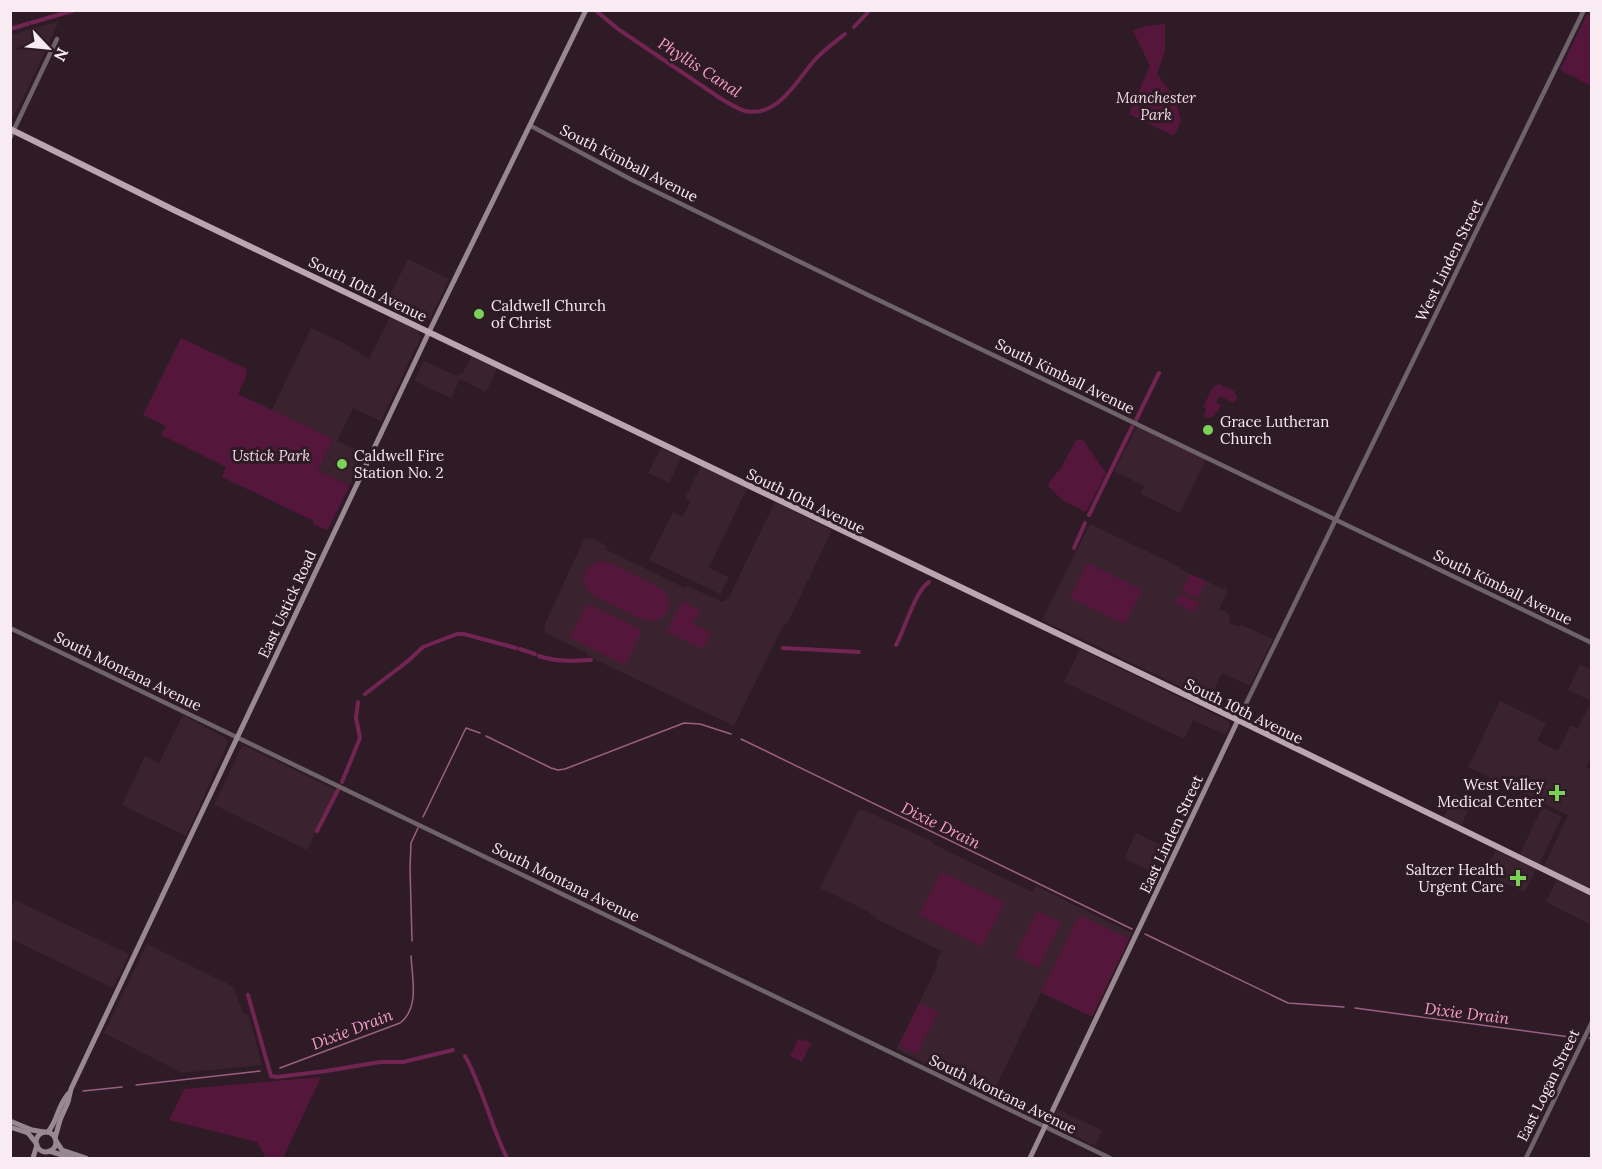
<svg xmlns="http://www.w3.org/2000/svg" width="1602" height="1169" font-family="Lora,serif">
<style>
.built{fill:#3b222f}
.green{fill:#54173b}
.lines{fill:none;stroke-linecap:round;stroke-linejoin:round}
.stream{stroke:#9a6082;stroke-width:1.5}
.canal{stroke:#722552;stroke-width:4}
.tertiary{stroke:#6e6368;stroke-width:4.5}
.secondary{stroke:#998890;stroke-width:5}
.primary{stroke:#bba5af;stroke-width:6}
.poi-dot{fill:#7ad157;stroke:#2e1b25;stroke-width:2}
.labels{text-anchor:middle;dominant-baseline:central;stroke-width:6;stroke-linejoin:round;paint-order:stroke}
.park-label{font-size:15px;font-style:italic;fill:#f1d9e4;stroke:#2e1b25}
.street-label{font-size:15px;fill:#f9ebf2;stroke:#2e1b25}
.poi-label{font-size:15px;fill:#f9ebf2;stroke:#2e1b25;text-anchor:start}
.water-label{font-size:16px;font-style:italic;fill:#f89fcd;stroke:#2e1b25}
</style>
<rect width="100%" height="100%" fill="#2e1b25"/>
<g class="built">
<polygon points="59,21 22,101 11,119 11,35"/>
<polygon points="408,259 449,279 430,319 427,318 423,321 386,303"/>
<polygon points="390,317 419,331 419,335 421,337 381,421 353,408 337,441 365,454 350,485 318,471 333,439 272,410 311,328 342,342 369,359"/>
<polygon points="472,356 497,369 486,392 460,379 451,398 416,382 415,379 424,361 457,376 459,373 462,374"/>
<polygon points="1137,427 1206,459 1180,513 1141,494 1144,486 1114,471"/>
<polygon points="661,448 681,457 669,483 648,473"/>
<polygon points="701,466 747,488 709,568 729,577 720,594 649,560 673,512 683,517 690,501 685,498"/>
<polygon points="775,502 832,530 788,622 783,626 734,726 590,657 585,652 545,633 545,624 582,543 586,539 594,539 607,546 605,549 685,588 687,586 723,602 729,597"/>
<polygon points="1090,524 1180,567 1180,569 1223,589 1224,587 1228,591 1219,609 1230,614 1229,622 1237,626 1242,625 1273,639 1250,686 1222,673 1209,700 1042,620"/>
<polygon points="1080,649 1228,721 1230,726 1226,735 1193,720 1184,739 1064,682"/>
<polygon points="1580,664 1591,670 1591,701 1568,690"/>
<polygon points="1500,701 1546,723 1537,741 1558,751 1571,725 1578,728 1589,706 1591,707 1591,757 1586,767 1592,770 1591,889 1544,866 1568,815 1468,767"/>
<polygon points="183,715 227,739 228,743 186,836 122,805 145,756 159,763"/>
<polygon points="245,746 336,790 307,850 214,805 241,748"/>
<polygon points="1455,794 1472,802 1461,826 1444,817"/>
<polygon points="1542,807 1562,817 1539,864 1520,854"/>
<polygon points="864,810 933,842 933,844 1032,892 1036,886 1132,933 1093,1015 1091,1016 1041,993 993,1093 991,1095 896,1049 938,965 936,963 941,951 876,919 869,912 820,888 858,811"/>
<polygon points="1136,833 1173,851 1160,876 1124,858"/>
<polygon points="1496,850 1536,869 1525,892 1484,873"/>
<polygon points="1557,879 1591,896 1591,921 1590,924 1546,902"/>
<polygon points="15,900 129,954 113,988 11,939 11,909"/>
<polygon points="147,944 230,985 234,988 242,1012 249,1016 262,1065 182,1073 104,1033"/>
<polygon points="1057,1109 1102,1130 1095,1146 1050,1124"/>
</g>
<g class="green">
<polygon points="1587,14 1591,16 1591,86 1560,70"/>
<polygon points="1165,24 1165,51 1157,74 1175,98 1181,121 1174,136 1129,114 1150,66 1133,31 1145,26"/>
<polygon points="181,338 247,369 246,377 238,394 333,439 318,471 350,485 328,529 326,530 313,524 314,521 222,477 226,467 161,435 166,426 143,415"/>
<polygon points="1219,384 1234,391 1237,397 1234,403 1219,396 1216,402 1221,405 1218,411 1217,411 1214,416 1206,418 1204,415 1206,409 1203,407 1213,387"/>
<polygon points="1076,440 1083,440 1106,473 1086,512 1062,500 1048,486 1050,481 1061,468"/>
<path d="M600 561 610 563 662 589C668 595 671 602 668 610 664 618 656 622 648 621 639 619 598 598 589 592 580 579 584 566 600 561Z"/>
<polygon points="1087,563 1142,590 1125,624 1070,598"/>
<polygon points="1190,574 1206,581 1197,599 1182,591"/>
<polygon points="1180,594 1200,603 1195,613 1175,603"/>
<polygon points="682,601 700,610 693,624 711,633 703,649 667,632"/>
<polygon points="587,604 642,630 625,665 570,638"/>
<polygon points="941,872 1005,902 982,947 919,915"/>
<polygon points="1037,911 1061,922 1039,968 1015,956"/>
<polygon points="1079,915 1129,939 1093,1015 1091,1016 1041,992"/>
<polygon points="919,1003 938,1012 917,1054 899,1046"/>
<polygon points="798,1039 802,1041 803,1039 813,1044 809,1047 802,1062 790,1056"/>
<polygon points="321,1077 283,1158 266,1158 257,1142 169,1120 184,1089"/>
</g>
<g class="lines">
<g class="stream">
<polyline points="486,736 551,768 558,770 565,769 684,723 700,724 731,734"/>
<polyline points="741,739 1132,929"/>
<polyline points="423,817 466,728 480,733"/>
<polyline points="1145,934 1288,1003 1344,1007"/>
<polyline points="412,941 410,868 411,843 418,828"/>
<polyline points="1355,1008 1577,1038"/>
<polyline points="1589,1038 1592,1038"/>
<path d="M280 1068 400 1023C420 1008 412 978 411 956"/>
<polyline points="136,1085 260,1071"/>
<polyline points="83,1091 122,1087"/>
</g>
<g class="canal">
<path d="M595 10 618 29 720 98C728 103 736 108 745 111 777 118 796 82 813 62 822 51 834 43 845 34"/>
<polyline points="854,27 870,10"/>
<polyline points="10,29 75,10"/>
<polyline points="1136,420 1159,373"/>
<polyline points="1089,515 1132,427"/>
<polyline points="1074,548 1085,523"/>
<path d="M896 645C905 629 915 591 929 582"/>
<polyline points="783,648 859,652"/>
<polyline points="520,649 535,654"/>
<path d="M539 656C556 662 573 661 591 660"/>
<polyline points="365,694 408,661 423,647 457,634 464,634 516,648"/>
<polyline points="342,782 360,738 356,718 358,702"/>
<polyline points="317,831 338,790"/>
<polyline points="248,995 271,1076 277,1077 326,1071 380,1062 403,1062 453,1050"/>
<path d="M465 1056C482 1086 491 1126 507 1158"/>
</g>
<g class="tertiary">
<polyline points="531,126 632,180 866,294 1592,643"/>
<polyline points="10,138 57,39"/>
<polyline points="10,628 1110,1158"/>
<polyline points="1238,720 1584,10"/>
<polyline points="1526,1158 1592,1022"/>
</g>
<g class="secondary">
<polyline points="10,1121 32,1130 44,1132"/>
<polyline points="10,1127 28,1133 36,1143"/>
<path d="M48 1132C58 1120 57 1107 68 1094"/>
<circle cx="46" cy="1142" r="10"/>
<polyline points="55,1138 60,1120 68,1102 71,1089 429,332 586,10"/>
<polyline points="56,1141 62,1150 86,1158"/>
<polyline points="49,1151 72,1158"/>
<polyline points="33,1158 37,1145"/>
<polyline points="1030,1158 1238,720"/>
</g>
<polyline class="primary" points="10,129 176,211 1238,720 1592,893"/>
</g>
<g class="poi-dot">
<circle cx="479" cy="314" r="6"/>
<circle cx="1208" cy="430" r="6"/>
<circle cx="342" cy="464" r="6"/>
<path d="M1554 784h6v6h6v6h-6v6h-6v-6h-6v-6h6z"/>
<path d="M1515 869h6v6h6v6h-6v6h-6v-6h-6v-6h6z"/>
</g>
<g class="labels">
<g class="park-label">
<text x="1156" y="97">Manchester<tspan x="1156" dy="17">Park</tspan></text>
<text x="271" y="455">Ustick Park</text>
</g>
<g class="street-label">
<text transform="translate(629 163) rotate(27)">South Kimball Avenue</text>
<text transform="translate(1449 260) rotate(-64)">West Linden Street</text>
<text transform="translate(368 289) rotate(26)">South 10th Avenue</text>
<text transform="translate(1065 376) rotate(26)">South Kimball Avenue</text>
<text transform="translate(806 501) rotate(26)">South 10th Avenue</text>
<text transform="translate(1503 587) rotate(26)">South Kimball Avenue</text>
<text transform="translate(287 604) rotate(-65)">East Ustick Road</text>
<text transform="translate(128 671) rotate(26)">South Montana Avenue</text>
<text transform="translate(1244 711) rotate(26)">South 10th Avenue</text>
<text transform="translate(1171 834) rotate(-65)">East Linden Street</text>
<text transform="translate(566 882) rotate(26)">South Montana Avenue</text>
<text transform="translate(1548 1085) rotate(-64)">East Logan Street</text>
<text transform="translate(1003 1094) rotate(26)">South Montana Avenue</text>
</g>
<g class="poi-label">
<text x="491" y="305">Caldwell Church<tspan x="491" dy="17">of Christ</tspan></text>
<text x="1220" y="421">Grace Lutheran<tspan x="1220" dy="17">Church</tspan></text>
<text x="354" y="455">Caldwell Fire<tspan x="354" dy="17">Station No. 2</tspan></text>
<text x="1544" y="784" text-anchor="end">West Valley<tspan x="1544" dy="17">Medical Center</tspan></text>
<text x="1504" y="869" text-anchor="end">Saltzer Health<tspan x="1504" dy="17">Urgent Care</tspan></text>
</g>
<g class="water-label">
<text transform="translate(700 67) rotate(33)">Phyllis Canal</text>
<text transform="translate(941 825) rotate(26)">Dixie Drain</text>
<text transform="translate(1467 1013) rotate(7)">Dixie Drain</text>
<text transform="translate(352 1029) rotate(-21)">Dixie Drain</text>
</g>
</g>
<rect width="1602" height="1169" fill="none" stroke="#f9ebf2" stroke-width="24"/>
<g transform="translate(48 48) rotate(116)" stroke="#2e1b25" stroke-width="4.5" paint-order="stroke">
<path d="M0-4.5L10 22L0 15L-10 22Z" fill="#f9ebf2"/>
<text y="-9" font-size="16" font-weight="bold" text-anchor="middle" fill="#f9ebf2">N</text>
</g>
</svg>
